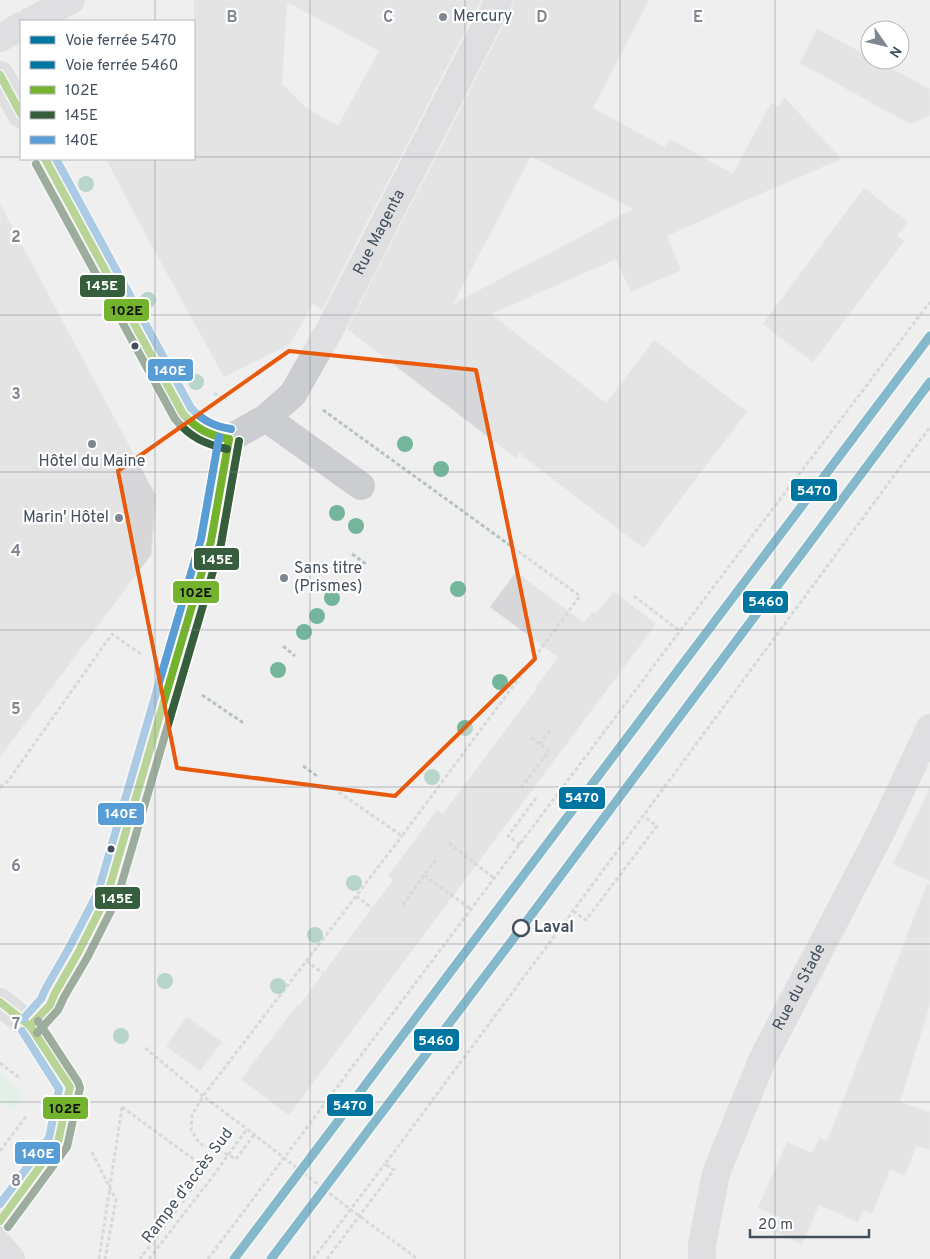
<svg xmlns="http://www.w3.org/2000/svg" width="930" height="1259" font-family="Overpass,sans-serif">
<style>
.green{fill:#d1f2e0}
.building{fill:#d7d7d9;stroke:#e1e1e2;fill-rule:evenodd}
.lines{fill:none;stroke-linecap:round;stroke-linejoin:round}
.path{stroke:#b6c4c1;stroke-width:3;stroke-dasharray:4 2.5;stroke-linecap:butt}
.minor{stroke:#cbcdd0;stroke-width:28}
.path-bridge{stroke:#b6c4c1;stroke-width:3;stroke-dasharray:4 2.5;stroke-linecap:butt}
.bus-1-casing{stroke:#fff;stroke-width:11}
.bus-2-casing{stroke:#fff;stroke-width:11}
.bus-3-casing{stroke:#fff;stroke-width:11}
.bus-1{stroke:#74b32d;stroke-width:8}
.bus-2{stroke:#365e3c;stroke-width:8}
.bus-3{stroke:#589dd6;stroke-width:8}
.rail-1-casing{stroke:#fff;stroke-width:12}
.rail-2-casing{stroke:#fff;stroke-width:12}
.rail-1{stroke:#0075a1;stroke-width:9}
.rail-2{stroke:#0075a1;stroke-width:9}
.tree{fill:#73b69b}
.marked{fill:none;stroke:#e8590c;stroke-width:4;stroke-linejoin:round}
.grid{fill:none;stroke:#808791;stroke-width:1;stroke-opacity:0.55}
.poi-dot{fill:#808791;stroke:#fff;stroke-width:2}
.bus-dot{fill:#444f5e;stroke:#fff;stroke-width:2}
.stop-dot{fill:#fff;stroke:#444f5e;stroke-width:2.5}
.labels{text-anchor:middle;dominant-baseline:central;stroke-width:4.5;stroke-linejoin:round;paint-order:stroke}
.poi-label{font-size:16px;fill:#444f5e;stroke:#fff;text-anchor:start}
.street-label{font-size:16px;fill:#444f5e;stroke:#fff}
.stop-label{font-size:16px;font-weight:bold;fill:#444f5e;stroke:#fff;text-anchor:start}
.grid-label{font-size:16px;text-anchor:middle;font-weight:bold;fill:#808791;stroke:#fff;stroke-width:4.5;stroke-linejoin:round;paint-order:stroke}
.line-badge{stroke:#fff;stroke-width:2}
.badge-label{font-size:14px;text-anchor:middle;font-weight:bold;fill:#fff}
.pale-badge-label{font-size:14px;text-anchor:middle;font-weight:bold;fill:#111}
</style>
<rect width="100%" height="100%" fill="#f0efef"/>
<polygon class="green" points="0,1074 22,1091 23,1098 14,1111 0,1100"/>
<g class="building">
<path d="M194 0H481L322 310 313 303 290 344 224 377 140 224 106 159H194ZM287 2 379 51 338 126 306 108 282 84Z"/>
<path d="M514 0H649L593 108 666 148 670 139 733 174 771 103 779 107 784 97 841 159 755 196 667 236 681 270 631 292 616 259 491 314 606 403 654 340 747 412 643 548 519 453 516 458 347 329 513 7ZM531 156 633 209 453 304Z"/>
<polygon points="817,29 870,57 870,60 875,60 930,89 930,115 910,124 800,63"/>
<polygon points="864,188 908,222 897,236 904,241 813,362 763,324"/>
<polygon points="0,204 156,496 151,555 0,757"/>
<polygon points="516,572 584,623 592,612 595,614 614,592 656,624 289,1115 241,1079 297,1005 299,1006 393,880 388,876 437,810 443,814 537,688 536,687 558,657 490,607"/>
<polygon points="930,788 930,881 893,864"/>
<polygon points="927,884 930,884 930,1004 900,1102 930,1112 930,1150 916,1146 905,1175 890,1170 872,1214 863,1210 858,1222 819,1205 802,1244 773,1231 780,1217 758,1208 787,1142 812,1153 820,1138 827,1142"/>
<polygon points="187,1017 222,1042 200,1071 166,1046"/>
</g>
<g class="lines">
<g class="path">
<polyline points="214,393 224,399 226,398"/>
<polyline points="323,410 580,596 402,836 337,791"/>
<polyline points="352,554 366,564"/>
<polyline points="634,596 680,631"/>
<polyline points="283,646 295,656"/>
<polyline points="202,695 245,724"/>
<polyline points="540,744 550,731"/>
<polyline points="303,766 317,776"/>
<polyline points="0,787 8,781 112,634 141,654"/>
<polyline points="521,788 549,751 529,736"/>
<polyline points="449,843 495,879"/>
<polyline points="520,845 508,836 536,798"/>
<polyline points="436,860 424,875 472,910"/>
<polyline points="356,896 372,908"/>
<polyline points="403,905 424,875"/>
<polyline points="573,911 586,920 657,826 643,816"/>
<polyline points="306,961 323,973"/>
<polyline points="145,1048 203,1096 247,1129"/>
<polyline points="0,1063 21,1079"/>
<polyline points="122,1107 207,1169 140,1259"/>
<polyline points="254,1135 236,1159 216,1149 200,1144 191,1130 192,1115 203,1096 402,836"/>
<polyline points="0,1151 27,1115"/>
<polyline points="92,1152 116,1200 105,1259"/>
<polyline points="149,1259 213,1176"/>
<polyline points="208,1259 680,631 930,302"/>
<polyline points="313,1259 385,1164"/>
<polyline points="327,1259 394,1170 385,1164 573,911 930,427"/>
</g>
<g class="minor">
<polyline points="31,21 71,0"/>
<polyline points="0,38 21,26"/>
<polyline points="0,75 21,114"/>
<path d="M45 159 183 414C198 431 207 435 229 439"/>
<polyline points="266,418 361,486"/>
<path id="s1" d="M229 439 266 418 293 394 330 329 499 0"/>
<polyline points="0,1002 30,1026 70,1087 58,1142 0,1221"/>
<polyline points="30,1026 50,1005 55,993 78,953 107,896 197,586 211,541 229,439"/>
<polyline points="0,1246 11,1259"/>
<path id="s2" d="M702 1259V1245L716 1173 763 1058 882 830 930 728"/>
</g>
<g class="path-bridge">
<polyline points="213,1176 247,1129 351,1210 418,1259"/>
<polyline points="99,1259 122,1107"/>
</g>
<g class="bus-1-casing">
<g id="bus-1">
<polyline points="0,75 21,114"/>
<path d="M45 159 183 414C197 429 208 435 229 439"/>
<polyline points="0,1002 30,1026 70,1087 58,1142 0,1221"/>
<polyline points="30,1026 50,1005 55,993 78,953 107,896 211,541 229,439"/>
</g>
</g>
<g class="bus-2-casing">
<g id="bus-2">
<path d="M36 164 175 419C190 437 204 444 227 449"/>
<polyline points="37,1033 58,1010 64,997 87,958 117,899 221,544 239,441"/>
<polyline points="8,1227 67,1147 80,1088 78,1082 38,1021"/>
</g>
</g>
<g class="bus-3-casing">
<g id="bus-3">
<path d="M56 159 191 408C203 421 214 426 231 429"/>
<polyline points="23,1019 41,999 46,988 69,948 98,892 201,539 219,437"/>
<polyline points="0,1204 49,1138 59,1089 22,1031"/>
</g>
</g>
<use href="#bus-1" class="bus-1"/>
<use href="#bus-2" class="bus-2"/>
<use href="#bus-3" class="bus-3"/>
<g class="rail-1-casing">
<polyline id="rail-1" points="234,1259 930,336"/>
</g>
<g class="rail-2-casing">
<polyline id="rail-2" points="271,1259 526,922 930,382"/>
</g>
<use href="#rail-1" class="rail-1"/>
<use href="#rail-2" class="rail-2"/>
</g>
<g class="tree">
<circle cx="86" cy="184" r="8"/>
<circle cx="148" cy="300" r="8"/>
<circle cx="196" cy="382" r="8"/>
<circle cx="405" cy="444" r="8"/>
<circle cx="441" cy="469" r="8"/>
<circle cx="337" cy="513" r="8"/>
<circle cx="356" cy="526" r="8"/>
<circle cx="458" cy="589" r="8"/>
<circle cx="332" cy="598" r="8"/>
<circle cx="317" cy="616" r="8"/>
<circle cx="304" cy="632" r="8"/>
<circle cx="278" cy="670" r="8"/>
<circle cx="500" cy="682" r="8"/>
<circle cx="465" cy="728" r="8"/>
<circle cx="432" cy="777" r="8"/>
<circle cx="354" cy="883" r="8"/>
<circle cx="315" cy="935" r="8"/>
<circle cx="165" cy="981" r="8"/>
<circle cx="278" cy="986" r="8"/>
<circle cx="121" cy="1036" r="8"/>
</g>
<path d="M0 0H930V1259H0ZM289 351 476 370 535 659 395 796 177 768 118 471Z" fill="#f0efef" fill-opacity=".55" fill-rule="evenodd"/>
<path class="marked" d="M289 351 476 370 535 659 395 796 177 768 118 471Z"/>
<path class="grid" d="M155 0V21M310 0V1259M465 0V1259M620 0V1259M775 0V1259M0 157H21M194 157H930M155 159V1259M0 315H930M0 472H930M0 630H930M0 787H930M0 944H930M0 1102H930"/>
<g class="poi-dot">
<circle cx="443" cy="17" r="5"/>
<circle cx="92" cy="444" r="5"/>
<circle cx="119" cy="518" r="5"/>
<circle cx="284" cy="578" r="5"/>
</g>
<g class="bus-dot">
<circle cx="135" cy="346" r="4.5"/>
<circle cx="111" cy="849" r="4.5"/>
</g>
<circle class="stop-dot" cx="521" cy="928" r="8"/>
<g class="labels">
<g class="poi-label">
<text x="453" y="17">Mercury</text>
<text x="92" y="462" text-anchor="middle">Hôtel du Maine</text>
<text x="109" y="518" text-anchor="end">Marin' Hôtel</text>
<text x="294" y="569">Sans titre<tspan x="294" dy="18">(Prismes)</tspan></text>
</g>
<g class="street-label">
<text stroke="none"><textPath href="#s1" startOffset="262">Rue Magenta</textPath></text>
<text stroke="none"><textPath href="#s2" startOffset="291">Rue du Stade</textPath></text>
<text transform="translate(188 1186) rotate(-53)">Rampe d'accès Sud</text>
</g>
<g class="stop-label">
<text x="534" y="928">Laval</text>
</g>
</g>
<g class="grid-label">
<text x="232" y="22">B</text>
<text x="388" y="22">C</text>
<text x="542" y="22">D</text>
<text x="698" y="22">E</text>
<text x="16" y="242">2</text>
<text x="16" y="399">3</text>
<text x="16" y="556">4</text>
<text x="16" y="714">5</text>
<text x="16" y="871">6</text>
<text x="16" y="1029">7</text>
<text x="16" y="1186">8</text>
</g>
<g class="line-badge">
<rect x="79" y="274" width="47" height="24" rx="5" fill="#365e3c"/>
<rect x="103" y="298" width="47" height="24" rx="5" fill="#74b32d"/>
<rect x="147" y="358" width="47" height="24" rx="5" fill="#589dd6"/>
<rect x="790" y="478" width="48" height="24" rx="5" fill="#0075a1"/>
<rect x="193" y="547" width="47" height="24" rx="5" fill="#365e3c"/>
<rect x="172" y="580" width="48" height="24" rx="5" fill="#74b32d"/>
<rect x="742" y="590" width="47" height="24" rx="5" fill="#0075a1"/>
<rect x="558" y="786" width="48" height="24" rx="5" fill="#0075a1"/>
<rect x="97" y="802" width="48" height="24" rx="5" fill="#589dd6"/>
<rect x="94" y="886" width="47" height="24" rx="5" fill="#365e3c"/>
<rect x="413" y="1028" width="47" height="24" rx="5" fill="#0075a1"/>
<rect x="326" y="1093" width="48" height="24" rx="5" fill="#0075a1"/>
<rect x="42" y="1096" width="47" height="24" rx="5" fill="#74b32d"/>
<rect x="14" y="1141" width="47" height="24" rx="5" fill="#589dd6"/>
</g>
<g class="badge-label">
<text x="102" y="290">145E</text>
<text x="170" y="375">140E</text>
<text x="814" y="495">5470</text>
<text x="217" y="564">145E</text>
<text x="766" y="606">5460</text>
<text x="582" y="802">5470</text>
<text x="121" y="818">140E</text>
<text x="117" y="903">145E</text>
<text x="436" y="1045">5460</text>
<text x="350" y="1110">5470</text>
<text x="38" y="1158">140E</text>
</g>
<g class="pale-badge-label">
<text x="127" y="315">102E</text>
<text x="196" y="597">102E</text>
<text x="65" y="1113">102E</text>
</g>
<rect x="20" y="20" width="175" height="140" fill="#ffffff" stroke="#b4b9bf"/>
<rect x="30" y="36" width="25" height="8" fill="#0075a1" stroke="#b4b9bf"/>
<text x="65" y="45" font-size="15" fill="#444f5e">Voie ferrée 5470</text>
<rect x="30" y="61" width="25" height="8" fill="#0075a1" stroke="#b4b9bf"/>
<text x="65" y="70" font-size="15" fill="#444f5e">Voie ferrée 5460</text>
<rect x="30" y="86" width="25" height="8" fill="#74b32d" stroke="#b4b9bf"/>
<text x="65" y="95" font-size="15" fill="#444f5e">102E</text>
<rect x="30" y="111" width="25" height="8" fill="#365e3c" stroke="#b4b9bf"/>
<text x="65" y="120" font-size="15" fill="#444f5e">145E</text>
<rect x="30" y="136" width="25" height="8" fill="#589dd6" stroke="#b4b9bf"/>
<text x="65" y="145" font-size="15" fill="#444f5e">140E</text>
<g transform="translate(885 45) rotate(124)"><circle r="24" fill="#ffffff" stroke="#b4b9bf"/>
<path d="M0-4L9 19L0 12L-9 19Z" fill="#808791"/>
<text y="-8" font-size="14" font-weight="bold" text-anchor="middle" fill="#444f5e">N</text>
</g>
<path d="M750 1229v8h119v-8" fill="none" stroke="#444f5e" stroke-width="2.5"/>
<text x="758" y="1229" font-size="15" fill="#444f5e" stroke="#ffffff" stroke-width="4" paint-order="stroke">20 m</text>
</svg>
